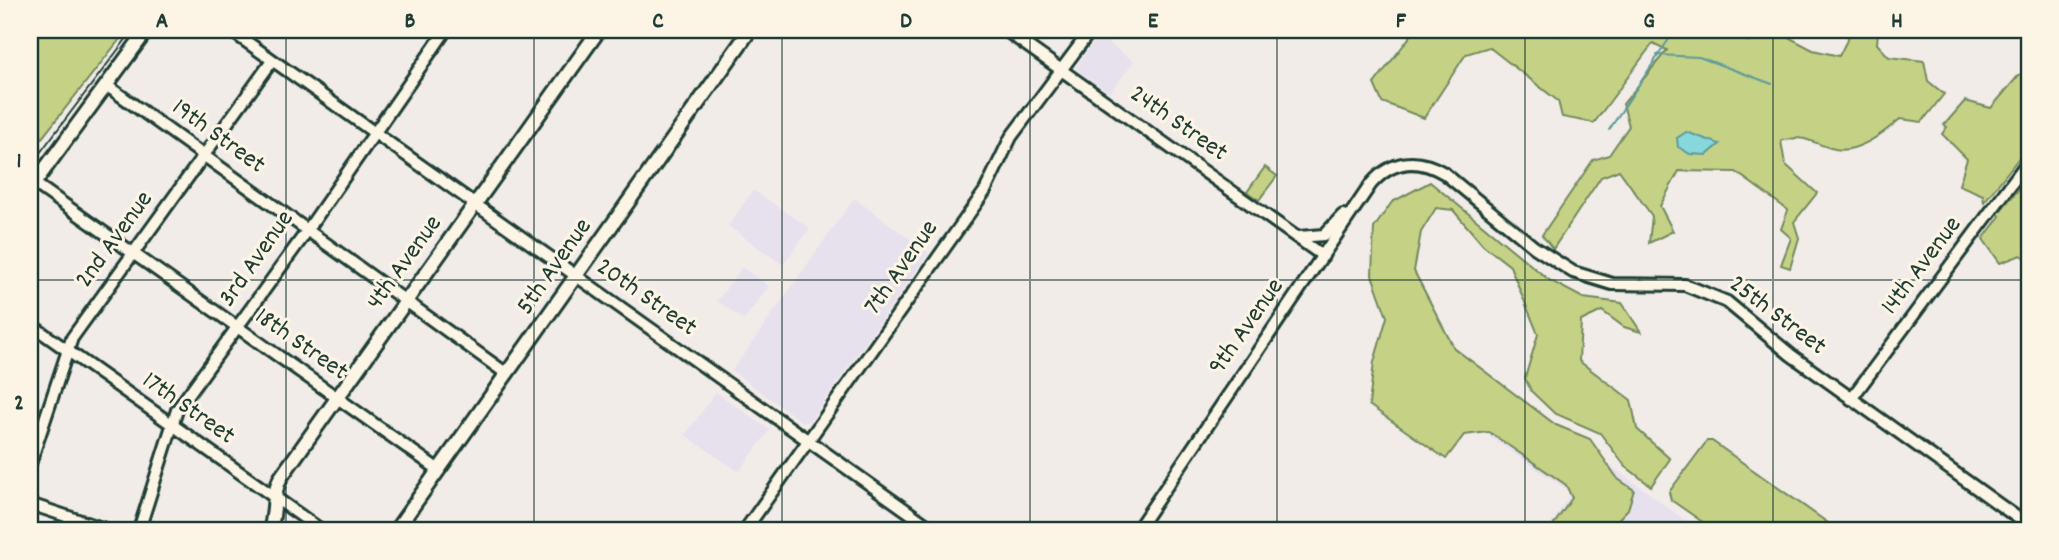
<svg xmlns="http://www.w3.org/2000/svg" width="2059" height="560" font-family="Dekko,sans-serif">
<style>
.built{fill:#e7e1ee}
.green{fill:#c5d286;stroke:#72885d;stroke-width:2}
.water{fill:#86d8dd;stroke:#5d9a99;stroke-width:2}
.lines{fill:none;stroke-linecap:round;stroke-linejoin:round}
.stream{stroke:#5d9a99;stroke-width:2}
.tertiary-casing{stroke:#1f3d34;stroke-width:16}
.secondary-casing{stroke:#1f3d34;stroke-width:18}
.primary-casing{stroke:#1f3d34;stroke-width:18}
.tertiary{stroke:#fcf5e5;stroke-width:10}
.secondary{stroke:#fcf5e5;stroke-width:12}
.primary{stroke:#fcf5e5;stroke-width:12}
.rail{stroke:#1f3d34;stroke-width:2}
.grid{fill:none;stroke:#1f3d34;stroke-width:2;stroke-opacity:0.55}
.labels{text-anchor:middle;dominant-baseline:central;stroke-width:6;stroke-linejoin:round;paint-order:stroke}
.street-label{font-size:26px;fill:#1f3d34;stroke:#fcf5e5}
.neatline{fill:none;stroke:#1f3d34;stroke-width:2.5}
.grid-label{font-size:23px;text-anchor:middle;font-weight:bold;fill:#1f3d34}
</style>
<rect width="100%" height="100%" fill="#f2ece9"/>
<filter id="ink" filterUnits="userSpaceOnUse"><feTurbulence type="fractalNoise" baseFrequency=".0143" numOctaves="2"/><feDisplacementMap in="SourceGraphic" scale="14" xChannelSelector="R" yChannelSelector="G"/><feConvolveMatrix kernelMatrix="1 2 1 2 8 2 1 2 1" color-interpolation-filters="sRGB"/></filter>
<g filter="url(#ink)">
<g class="built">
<polygon points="1098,36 1134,61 1110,93 1075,69"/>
<polygon points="753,190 810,228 783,265 728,226"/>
<polygon points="854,198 929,253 809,422 802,422 732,371"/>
<polygon points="742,267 769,286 744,320 717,301"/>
<polygon points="1466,365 1645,490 1698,530 1547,530 1571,493 1441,403"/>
<polygon points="716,392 770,430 739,472 685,435"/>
</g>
<g class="green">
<polygon points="30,30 127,30 30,153"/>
<path d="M1415 30H1557L1561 36 1572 30H1728L1729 35 1751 42 1775 30 1813 50 1839 56 1852 30H1878L1877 44 1889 57 1924 61 1928 81 1944 94 1922 122 1900 119C1885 132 1857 154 1835 149 1811 144 1808 133 1781 141L1785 164 1817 193 1794 222 1799 238 1790 268 1781 265 1791 238 1781 229 1788 210 1736 172 1679 171 1660 206 1673 231 1649 243 1652 216 1619 170 1601 177 1553 249 1542 235 1593 160 1609 155 1629 126 1623 104 1667 50 1653 43 1594 123 1562 117 1558 101 1489 47 1466 54 1424 118 1382 102 1374 84Z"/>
<polygon points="2029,68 2029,145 1984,202 1983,195 1959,185 1967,159 1942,134 1947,127 1944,125 1965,101 1991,108 2018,76"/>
<polygon points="1265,167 1277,176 1259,200 1247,192"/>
<polygon points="1430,182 1549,280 1583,298 1622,303 1641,332 1624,327 1602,311 1581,321 1579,361 1631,400 1637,429 1670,459 1651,486 1625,466 1600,433 1554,413 1531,391 1525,378 1538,334 1510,266 1483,245 1453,210 1436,208 1421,232 1414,271 1454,348 1556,425 1590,439 1618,479 1634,490 1628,509 1608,530 1550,530 1572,498 1566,485 1489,432 1464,435 1446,459 1369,405 1374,362 1387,317 1372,275 1374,228 1392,202"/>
<polygon points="2024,183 2029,189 2029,260 2021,255 2000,263 1983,239 2000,216 1998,213"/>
<polygon points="1707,441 1712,441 1838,530 1714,530 1671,500 1669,492"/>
</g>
<polygon class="water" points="1686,132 1720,144 1707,155 1690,154 1678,147 1677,138"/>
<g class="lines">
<g class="stream">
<polyline points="1657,55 1699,57 1772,84"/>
<polyline points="1609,130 1675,30"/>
</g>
<g class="tertiary-casing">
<g id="tertiary">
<polyline points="230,30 934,530"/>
<polyline points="1005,30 1323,256"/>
<polyline points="106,85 507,374"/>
<polyline points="34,183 439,470"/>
<polyline points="1299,237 1324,235 1343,215"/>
<polyline points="30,324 321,530"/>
<polyline points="1851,399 2029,160"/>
<polyline points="30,464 72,338 272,61"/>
<polyline points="30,504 108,530"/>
<polyline points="139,530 177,410 302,238 446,30"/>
<polyline points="745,530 985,191 1011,137 1091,30"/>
<path d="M1137 530 1371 184C1392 160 1417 157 1444 173L1534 247 1573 272 1612 284 1685 285 1727 302 1791 355 2029 526"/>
</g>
</g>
<g class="secondary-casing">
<g id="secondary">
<path d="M270 530C276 513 272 492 281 477L599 30"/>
<polyline points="396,530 750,30"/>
</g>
</g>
<g class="primary-casing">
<polyline id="primary" points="30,189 147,30"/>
</g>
<use href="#tertiary" class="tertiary"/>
<use href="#secondary" class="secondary"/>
<use href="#primary" class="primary"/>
<polyline class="rail" points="30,166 133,30"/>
</g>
</g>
<path class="grid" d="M286 30V530M534 30V530M782 30V530M1030 30V530M1277 30V530M1525 30V530M1773 30V530M30 280H2029"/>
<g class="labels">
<g class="street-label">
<text transform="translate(1178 124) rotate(35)">24th Street</text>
<text transform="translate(218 137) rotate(36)">19th Street</text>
<text transform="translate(115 240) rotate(-54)">2nd Avenue</text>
<text transform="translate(257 259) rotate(-55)">3rd Avenue</text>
<text transform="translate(405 263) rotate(-54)">4th Avenue</text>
<text transform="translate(1922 266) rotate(-53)">14th Avenue</text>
<text transform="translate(555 267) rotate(-55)">5th Avenue</text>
<text transform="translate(902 268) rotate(-55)">7th Avenue</text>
<text transform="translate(646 298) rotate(35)">20th Street</text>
<text transform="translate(1777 316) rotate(37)">25th Street</text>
<text transform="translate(1247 327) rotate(-55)">9th Avenue</text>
<text transform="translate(301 345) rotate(35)">18th Street</text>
<text transform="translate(188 409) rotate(35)">17th Street</text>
</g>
</g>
<rect width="2059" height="560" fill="none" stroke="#fcf5e5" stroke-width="77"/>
<rect x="38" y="38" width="1983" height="484" class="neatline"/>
<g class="grid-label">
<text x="162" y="27">A</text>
<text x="410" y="27">B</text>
<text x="658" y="27">C</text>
<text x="906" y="27">D</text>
<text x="1153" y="27">E</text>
<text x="1401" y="27">F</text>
<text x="1649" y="27">G</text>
<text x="1897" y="27">H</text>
<text x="19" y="167">1</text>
<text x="19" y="409">2</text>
</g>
</svg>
